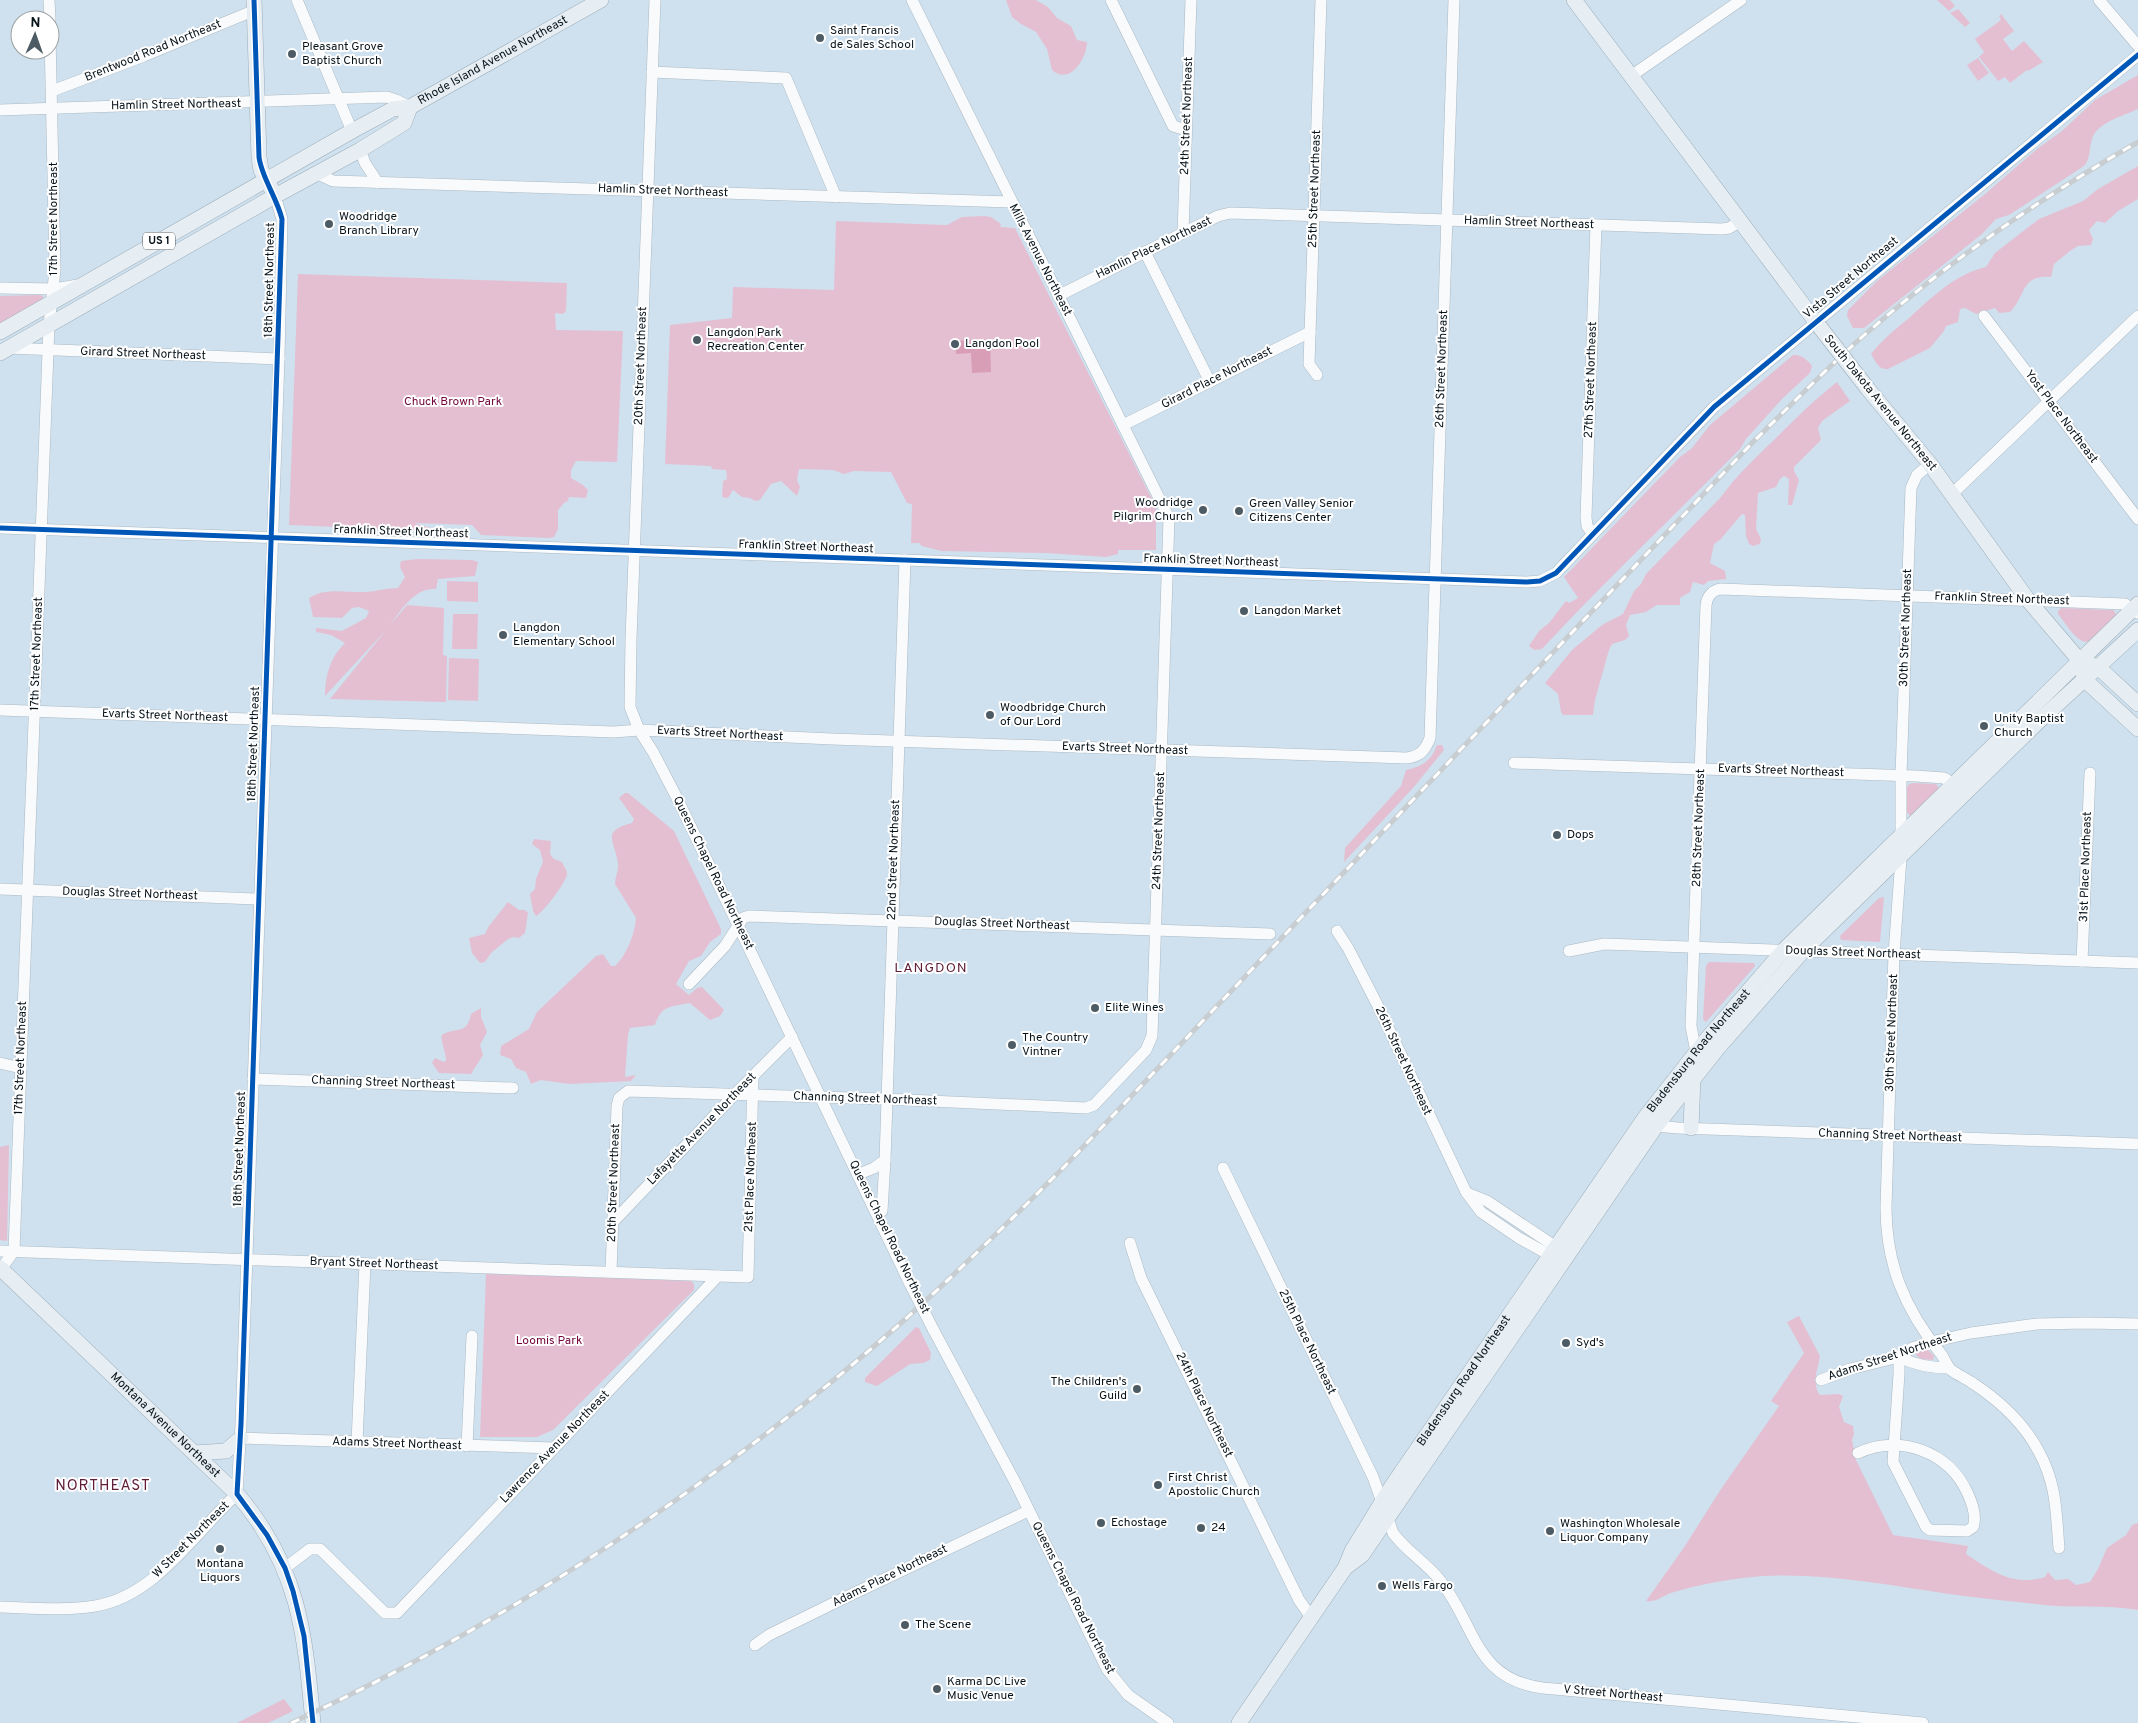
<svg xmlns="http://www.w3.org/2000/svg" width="2138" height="1723" font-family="Overpass,sans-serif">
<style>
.green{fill:#e4bfd2}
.water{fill:#d79eb6}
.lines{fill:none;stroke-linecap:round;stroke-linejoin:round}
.minor-casing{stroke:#abb9c4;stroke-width:12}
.major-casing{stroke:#9cadba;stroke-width:16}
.minor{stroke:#f8fafc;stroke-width:11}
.major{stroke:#e6eef3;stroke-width:15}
.rail-casing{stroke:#c7cdd0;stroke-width:5}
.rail{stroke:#fff;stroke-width:3;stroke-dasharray:9;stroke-linecap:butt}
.minor-bridge-casing{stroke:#abb9c4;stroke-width:12;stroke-linecap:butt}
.major-bridge-casing{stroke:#9cadba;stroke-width:16;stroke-linecap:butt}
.minor-bridge{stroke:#f8fafc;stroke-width:11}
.major-bridge{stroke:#e6eef3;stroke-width:15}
.cycleway-casing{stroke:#fff;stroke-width:8}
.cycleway{stroke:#0057b8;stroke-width:5}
.poi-dot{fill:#4d5b64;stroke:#fff;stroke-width:2}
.labels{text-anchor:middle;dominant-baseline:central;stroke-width:4;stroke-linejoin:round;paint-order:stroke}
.shield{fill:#fff;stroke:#515a5f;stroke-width:1}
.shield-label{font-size:11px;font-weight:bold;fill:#07131a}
.poi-label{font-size:12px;fill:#07131a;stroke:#fff;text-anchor:start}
.street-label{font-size:12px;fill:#07131a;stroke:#fff}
.park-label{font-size:12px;fill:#73043a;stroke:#fff}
.neighbourhood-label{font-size:14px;letter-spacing:1px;fill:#601d37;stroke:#fff}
.quarter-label{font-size:15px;letter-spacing:1px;fill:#601d37;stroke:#fff}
</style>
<rect width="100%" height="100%" fill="#cfe1ee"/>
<g class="green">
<path d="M1006 0H1036L1048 7 1057 18 1071 26 1077 40 1087 42C1087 58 1070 86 1052 70L1047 49 1036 32 1021 24 1012 17Z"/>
<polygon points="1937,0 1950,0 1955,6 1949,11"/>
<polygon points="1958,9 1970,23 1965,27 1950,13"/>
<polygon points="2001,14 2014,31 2003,39 2012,51 2024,41 2043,62 2028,71 2027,70 2010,83 2005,77 1998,81 1979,57 1984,52 1975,39 2001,20 1999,16"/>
<polygon points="1978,58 1989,73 1978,81 1967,65"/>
<path d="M2138 75V109C2124 116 2097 122 2092 139 2089 148 2091 158 2084 166L2009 215 1996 219 1982 234 1864 328H1853L1847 316 1848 310 1877 281 1985 194 2037 149 2062 131 2095 100Z"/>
<path d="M2138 166V199L2118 211 2105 223 2097 221 2089 230 2093 239 2091 245 2078 246 2070 251 2054 264 2051 277C2021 274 2026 296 2010 312L1999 313 1995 308 1976 314 1965 308 1960 309 1958 322 1946 326 1944 331 1930 348 1888 369C1878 370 1876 362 1871 354 1882 340 1894 330 1908 319 1931 298 1955 274 1986 267L1995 253 2039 219 2083 201 2098 189Z"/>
<polygon points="984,216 991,217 1001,224 1000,227 1015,228 1156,507 1156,550 1118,550 1118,554 1106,557 1046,553 941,551 922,546 919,543 911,543 912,504 907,503 891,472 854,471 844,474 833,470 799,469 797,480 800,487 797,496 781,481 771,484 760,500 755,501 750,498 742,497 733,490 728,498 722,497 723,481 727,479 726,470 712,469 711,466 665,464 670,325 732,318 733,287 834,290 836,221 947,225 962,217"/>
<polygon points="298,274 567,283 566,311 563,314 555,313 556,330 623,331 617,462 576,461 571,470 571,478 583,485 588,490 586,498 569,497 568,501 565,502 558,510 558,529 554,537 549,538 481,535 472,525 414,523 434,529 432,531 289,525"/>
<polygon points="39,295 43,296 43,300 0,324 0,296"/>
<path d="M1793 355C1801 354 1808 360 1812 366L1810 373 1782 399 1746 439 1740 449C1674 516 1606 580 1542 649L1534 650 1529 646 1539 631 1549 623 1566 601 1569 603 1578 598 1564 577 1680 457 1692 448 1710 425Z"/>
<path d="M1837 382 1850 401 1822 421 1818 428 1821 440 1794 467V471L1799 480 1792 505H1788L1789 479 1784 476 1780 479 1776 487 1758 493 1756 529 1761 539 1760 544 1753 546 1749 544 1746 536 1745 515 1742 514 1720 540 1714 544 1710 563 1725 571 1726 579 1708 581 1704 585 1693 582 1690 592 1680 598V605H1657L1646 612 1630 615 1626 625 1629 636 1625 640 1612 644 1609 650 1595 700 1593 715H1563L1561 712 1558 694 1545 683 1572 650 1602 625 1623 614 1634 591 1641 584 1646 574 1721 497C1736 476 1755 458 1774 440 1794 420 1814 400 1837 382Z"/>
<path d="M417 559 472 560 478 562 475 576 438 579 436 589C415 587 401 610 390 625L407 605 444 608 443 655 447 656 446 702 330 699 386 630 325 696C325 676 330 657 345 643L331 635 316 632V628L342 631 366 618 369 611 359 607 352 608 342 618 313 617 309 598C325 587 348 593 367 592 377 591 387 588 398 588L405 577 400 567 401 561Z"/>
<polygon points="447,581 478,582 478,602 447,601"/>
<path d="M2061 608 2113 610 2117 615 2088 642C2075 642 2066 623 2058 614V611Z"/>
<polygon points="453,614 478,614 477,649 452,649"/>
<polygon points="449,658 479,659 478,701 448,700"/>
<path d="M1437 745H1442L1444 750 1413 788 1344 862 1345 848 1401 786 1406 770C1423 766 1431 761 1437 745Z"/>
<polygon points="1914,783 1936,784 1939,788 1912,816 1910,816 1907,812 1907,787 1909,784"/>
<path d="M625 793H628L674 831 721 929V934L710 942 701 956 689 961 676 984 689 995 697 988 702 987 724 1010 720 1016 710 1020 690 1003C671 1007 661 1005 655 1025L630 1028 628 1035 625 1077 636 1075 631 1081 569 1084 541 1080 531 1084 526 1072 516 1068 511 1059 500 1055 501 1046 529 1029 537 1012 596 956 603 954 611 966H615C626 956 635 934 636 918L615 884C615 877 619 870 618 864 616 842 599 831 632 823L634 819 619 798Z"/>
<path d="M534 839 551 841 550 854 554 859 562 862C563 865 567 870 567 873 568 880 543 913 536 916L533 911 530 894 535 889 536 879 543 862 540 850 532 844Z"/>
<polygon points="1884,897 1880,942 1841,940 1840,936 1879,898"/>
<polygon points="508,902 519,910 525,910 528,913 525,933 519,938 514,937 508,939 491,953 485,962 480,963 472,953 469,938 485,934 489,926"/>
<polygon points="1709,962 1754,963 1755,966 1706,1022 1703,1019 1706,966"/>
<path d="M481 1008V1017L487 1032 480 1045 483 1055 471 1074 439 1073 432 1063 435 1058 444 1062 446 1060C446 1052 440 1041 442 1035 456 1026 467 1036 471 1014Z"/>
<polygon points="9,1145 7,1241 0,1240 0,1147"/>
<polygon points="486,1274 691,1281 694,1284 694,1290 553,1430 537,1437 480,1437"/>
<path d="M1799 1316 1820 1356C1818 1369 1811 1384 1820 1395L1839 1394 1843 1396 1839 1407 1844 1422 1853 1426 1854 1434 1852 1440 1856 1460 1893 1535 1968 1546 1966 1554C1991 1571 2014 1587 2045 1577L2048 1572 2055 1580 2068 1579 2076 1585 2090 1582 2098 1569 2107 1548 2126 1535 2132 1525 2138 1523V1610C2104 1604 2070 1609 2036 1604 2007 1601 1978 1598 1949 1594 1888 1585 1826 1573 1764 1576 1733 1578 1700 1584 1671 1593 1663 1596 1654 1603 1646 1601L1685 1546 1721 1489 1779 1406 1771 1401 1804 1353 1787 1322Z"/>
<polygon points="916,1327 919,1328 931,1353 930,1360 923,1363 910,1364 877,1386 865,1382 865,1378"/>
<polygon points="1927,1349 1934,1356 1933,1360 1921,1359 1916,1355 1916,1352"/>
<polygon points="284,1699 293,1711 268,1723 237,1723"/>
</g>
<polygon class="water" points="990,339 991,372 972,373 971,353 956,354 955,341"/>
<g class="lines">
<g class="minor-casing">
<g id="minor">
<polyline points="49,0 50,20"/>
<polyline points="297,0 352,131"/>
<polyline points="655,0 631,639 630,707 639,730 653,752 677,798 910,1284"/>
<polyline points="1111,0 1173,126 1186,130"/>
<polyline points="2099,0 2138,46"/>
<polyline points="652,72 786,78 836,197"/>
<polyline points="1631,76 1741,0"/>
<polyline points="52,91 144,56 255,10"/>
<polyline points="0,110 387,97 396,100 410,107"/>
<polyline points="360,150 365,163 378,183"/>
<polyline points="318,174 333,181 1011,202"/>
<polyline points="1183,233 1191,0"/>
<polyline points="1145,252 1210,382"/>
<polyline points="0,288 54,289 78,285"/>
<polyline points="1058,296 1183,233 1218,216 1230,213 1722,229 1729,228 1741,221"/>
<polyline points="1984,316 2138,519"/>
<polyline points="8,348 279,359"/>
<polyline points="1317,375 1309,364 1321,0"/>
<polyline points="1123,425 1310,332"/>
<path d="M1930 464 1917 475 1911 488 1901 775V858L1894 954 1886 1207C1886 1265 1905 1309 1941 1354 1945 1359 1947 1366 1951 1370 1958 1375 1967 1379 1974 1384 2001 1402 2024 1423 2039 1452 2057 1485 2056 1513 2059 1548"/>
<polyline points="1952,494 2138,316"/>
<polyline points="0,528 1527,582 1540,581 1556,573 1714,407 2138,55"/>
<polyline points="1592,533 1587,526 1586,517 1596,225"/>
<path d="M0 710 614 732 639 730 832 739 1406 758C1419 757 1425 751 1430 738L1454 0"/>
<polyline points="1514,763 1916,776 1944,778 1955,785"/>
<polyline points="0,889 259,899"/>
<polyline points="1337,931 1348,948 1378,1006 1466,1192 1481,1212 1519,1238 1557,1259"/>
<polyline points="1569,951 1604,944 2138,963"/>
<polyline points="2082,961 2090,773"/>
<polyline points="689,984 725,946 743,918 749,916 1270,934"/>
<path d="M1701 1055 1695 1047 1691 1026 1706 605C1707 596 1713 590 1721 589L2125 604 2137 613"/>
<polyline points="0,1063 21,1068"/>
<polyline points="253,1079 513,1088"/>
<polyline points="1652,1123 1656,1126 1678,1128 2138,1144"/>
<path d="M1223 1168 1373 1477 1393 1533C1405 1550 1425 1562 1439 1579 1476 1624 1473 1679 1543 1688L1923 1723"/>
<polyline points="859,1174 874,1168 885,1160 905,560"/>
<polyline points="1467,1193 1487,1201 1562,1251"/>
<polyline points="882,1211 885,1160"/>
<polyline points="613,1222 734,1095 792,1037"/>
<polyline points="1130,1243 1141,1278 1299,1600 1311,1617"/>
<polyline points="0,1251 748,1277 753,1076"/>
<polyline points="1,1269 14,1251 49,325 55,270 50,34"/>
<polyline points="611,1272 617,1106 619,1098 628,1091 886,1099 1086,1108 1094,1105 1146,1050 1152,1036 1169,518 912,0"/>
<polyline points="933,1329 1015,1482 1107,1669 1128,1695 1168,1723"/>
<path d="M1899 1357C1915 1365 1931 1368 1949 1368"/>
<polyline points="1821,1380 1850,1369 1899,1357 1912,1348 1931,1342 1971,1333 2037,1324 2087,1323 2138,1324"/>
<polyline points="241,1438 554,1448"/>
<polyline points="357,1442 365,1264"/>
<polyline points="467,1446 472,1336"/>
<path d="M1858 1453C1900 1434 1949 1451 1968 1494 1972 1503 1977 1517 1973 1527L1967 1531 1930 1530 1926 1527 1893 1462 1899 1374V1357"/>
<polyline points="285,1568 310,1549 320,1549 385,1613 397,1613 718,1276"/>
<path d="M0 1607C32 1608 64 1611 95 1606 156 1596 194 1533 237 1494L241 1424 279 359 282 219 275 196"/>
<polyline points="755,1645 769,1635 842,1599 1028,1511"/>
</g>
</g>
<g class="major-casing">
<g id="major">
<polyline points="254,0 259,157 261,170 271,188"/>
<polyline points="1574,0 1819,326"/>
<path id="s1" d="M0 332 352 131 393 109 410 107 601 0"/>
<polyline points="0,353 275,196 360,150 404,123 410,107"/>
<polyline points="1868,389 1930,464 2028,600 2080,661 2085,680 2138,729"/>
<polyline points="2089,664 2098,667 2138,704"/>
<polyline points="1691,1128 1693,1078"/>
<path id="s2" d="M0 1268 237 1494C299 1566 305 1633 313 1723"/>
<polyline points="194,1453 226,1451 241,1438"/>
<polyline points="1346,1567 1362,1555 1656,1126 1717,1049 1803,951 2039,721 2138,630"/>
<path id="s3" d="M1239 1723 1345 1568 1352 1551 1392 1486 1644 1119 1706 1040 1784 950 2138 604"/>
</g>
</g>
<use href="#minor" class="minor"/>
<use href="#major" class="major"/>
<g class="rail-casing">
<path id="rail" d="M291 1723C509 1623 721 1481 901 1323 957 1273 1011 1220 1064 1167L1753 442C1789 407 1824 371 1862 337 1947 263 2040 198 2138 142"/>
</g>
<use href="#rail" class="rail"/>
<g class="minor-bridge-casing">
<polyline id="minor-bridge" points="910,1284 933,1329"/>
</g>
<g class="major-bridge-casing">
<polyline id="major-bridge" points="1819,326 1868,389"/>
</g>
<use href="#minor-bridge" class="minor-bridge"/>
<use href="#major-bridge" class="major-bridge"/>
<g class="cycleway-casing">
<g id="cycleway">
<path d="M254 0 259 157C261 176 277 198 282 219L241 1424 237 1494 267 1535 285 1568 293 1591 304 1636 313 1723"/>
<polyline points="0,528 1527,582 1540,581 1556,573 1714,407 2138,55"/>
</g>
</g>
<use href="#cycleway" class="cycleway"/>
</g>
<g class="poi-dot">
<circle cx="820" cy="38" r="5"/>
<circle cx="292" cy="54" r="5"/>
<circle cx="329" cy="224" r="5"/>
<circle cx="697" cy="340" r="5"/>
<circle cx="955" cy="344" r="5"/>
<circle cx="1203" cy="510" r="5"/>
<circle cx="1239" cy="511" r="5"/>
<circle cx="1244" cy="611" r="5"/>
<circle cx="503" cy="635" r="5"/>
<circle cx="990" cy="715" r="5"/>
<circle cx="1984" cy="726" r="5"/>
<circle cx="1557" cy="835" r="5"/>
<circle cx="1095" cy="1008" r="5"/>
<circle cx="1012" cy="1045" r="5"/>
<circle cx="1566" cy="1343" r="5"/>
<circle cx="1137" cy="1389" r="5"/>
<circle cx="1158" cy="1485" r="5"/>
<circle cx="1101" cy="1523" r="5"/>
<circle cx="1201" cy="1528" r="5"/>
<circle cx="1550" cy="1531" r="5"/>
<circle cx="220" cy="1549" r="5"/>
<circle cx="1382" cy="1586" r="5"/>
<circle cx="905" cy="1625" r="5"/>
<circle cx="937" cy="1689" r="5"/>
</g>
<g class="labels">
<rect class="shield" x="143" y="232.5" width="32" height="17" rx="4"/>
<g class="shield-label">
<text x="159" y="241">US 1</text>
</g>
<g class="poi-label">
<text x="830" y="31">Saint Francis<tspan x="830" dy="14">de Sales School</tspan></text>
<text x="302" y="47">Pleasant Grove<tspan x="302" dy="14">Baptist Church</tspan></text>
<text x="339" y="217">Woodridge<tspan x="339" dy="14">Branch Library</tspan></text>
<text x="707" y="333">Langdon Park<tspan x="707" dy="14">Recreation Center</tspan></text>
<text x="965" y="344">Langdon Pool</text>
<text x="1193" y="503" text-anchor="end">Woodridge<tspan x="1193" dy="14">Pilgrim Church</tspan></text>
<text x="1249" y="504">Green Valley Senior<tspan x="1249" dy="14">Citizens Center</tspan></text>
<text x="1254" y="611">Langdon Market</text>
<text x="513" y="628">Langdon<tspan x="513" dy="14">Elementary School</tspan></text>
<text x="1000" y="708">Woodbridge Church<tspan x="1000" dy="14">of Our Lord</tspan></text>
<text x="1994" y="719">Unity Baptist<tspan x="1994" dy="14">Church</tspan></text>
<text x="1567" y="835">Dops</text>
<text x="1105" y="1008">Elite Wines</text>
<text x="1022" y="1038">The Country<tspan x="1022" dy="14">Vintner</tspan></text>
<text x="1576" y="1343">Syd's</text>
<text x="1127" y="1382" text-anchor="end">The Children's<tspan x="1127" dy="14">Guild</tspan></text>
<text x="1168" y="1478">First Christ<tspan x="1168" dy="14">Apostolic Church</tspan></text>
<text x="1111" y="1523">Echostage</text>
<text x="1560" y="1524">Washington Wholesale<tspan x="1560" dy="14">Liquor Company</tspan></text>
<text x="1211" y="1528">24</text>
<text x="220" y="1564" text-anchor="middle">Montana<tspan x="220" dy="14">Liquors</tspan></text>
<text x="1392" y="1586">Wells Fargo</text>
<text x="915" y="1625">The Scene</text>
<text x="947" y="1682">Karma DC Live<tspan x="947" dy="14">Music Venue</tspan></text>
</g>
<g class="street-label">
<text transform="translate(153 51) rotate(-22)">Brentwood Road Northeast</text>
<text stroke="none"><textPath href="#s1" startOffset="564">Rhode Island Avenue Northeast</textPath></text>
<text transform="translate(176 105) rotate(-1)">Hamlin Street Northeast</text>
<text transform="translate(1187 116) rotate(-88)">24th Street Northeast</text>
<text transform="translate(1315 189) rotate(-88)">25th Street Northeast</text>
<text transform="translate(663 191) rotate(2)">Hamlin Street Northeast</text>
<text transform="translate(54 219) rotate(-90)">17th Street Northeast</text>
<text transform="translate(1529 223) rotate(2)">Hamlin Street Northeast</text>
<text transform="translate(1154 248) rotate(-26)">Hamlin Place Northeast</text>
<text transform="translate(1040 260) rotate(63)">Mills Avenue Northeast</text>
<text transform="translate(1851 278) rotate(-40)">Vista Street Northeast</text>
<text transform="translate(270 280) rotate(-89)">18th Street Northeast</text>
<text transform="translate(143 354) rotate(2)">Girard Street Northeast</text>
<text transform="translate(641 366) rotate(-88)">20th Street Northeast</text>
<text transform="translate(1442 369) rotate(-88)">26th Street Northeast</text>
<text transform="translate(1217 378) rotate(-27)">Girard Place Northeast</text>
<text transform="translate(1591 380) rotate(-88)">27th Street Northeast</text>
<text transform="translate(1880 403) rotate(51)">South Dakota Avenue Northeast</text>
<text transform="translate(2061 417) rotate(53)">Yost Place Northeast</text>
<text transform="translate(401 532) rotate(2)">Franklin Street Northeast</text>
<text transform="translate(806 547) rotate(2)">Franklin Street Northeast</text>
<text transform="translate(1211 561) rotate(2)">Franklin Street Northeast</text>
<text transform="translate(2002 599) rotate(2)">Franklin Street Northeast</text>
<text transform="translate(1906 628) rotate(-88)">30th Street Northeast</text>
<text transform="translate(37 654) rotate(-88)">17th Street Northeast</text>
<text transform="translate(165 716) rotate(2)">Evarts Street Northeast</text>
<text transform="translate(720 734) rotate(3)">Evarts Street Northeast</text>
<text transform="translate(254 744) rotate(-88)">18th Street Northeast</text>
<text transform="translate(1125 749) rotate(2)">Evarts Street Northeast</text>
<text transform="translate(1781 771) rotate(2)">Evarts Street Northeast</text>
<text transform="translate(1699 828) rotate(-88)">28th Street Northeast</text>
<text transform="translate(1159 831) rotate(-88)">24th Street Northeast</text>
<text transform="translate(894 860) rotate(-88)">22nd Street Northeast</text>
<text transform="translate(2086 867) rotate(-88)">31st Place Northeast</text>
<text transform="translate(713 873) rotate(64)">Queens Chapel Road Northeast</text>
<text transform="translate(130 894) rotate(2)">Douglas Street Northeast</text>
<text transform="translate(1002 924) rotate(2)">Douglas Street Northeast</text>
<text transform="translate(1853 953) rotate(2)">Douglas Street Northeast</text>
<text transform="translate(1892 1033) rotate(-88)">30th Street Northeast</text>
<text stroke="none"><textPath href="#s3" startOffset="815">Bladensburg Road Northeast</textPath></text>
<text transform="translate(21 1058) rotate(-88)">17th Street Northeast</text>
<text transform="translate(1403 1061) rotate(65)">26th Street Northeast</text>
<text transform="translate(383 1083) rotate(2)">Channing Street Northeast</text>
<text transform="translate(865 1099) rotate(2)">Channing Street Northeast</text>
<text transform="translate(702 1129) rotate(-46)">Lafayette Avenue Northeast</text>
<text transform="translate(1890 1136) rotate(2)">Channing Street Northeast</text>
<text transform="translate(240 1149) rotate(-88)">18th Street Northeast</text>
<text transform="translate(751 1177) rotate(-88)">21st Place Northeast</text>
<text transform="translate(614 1183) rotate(-88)">20th Street Northeast</text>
<text transform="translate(889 1237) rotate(64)">Queens Chapel Road Northeast</text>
<text transform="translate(374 1264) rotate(2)">Bryant Street Northeast</text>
<text transform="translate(1307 1342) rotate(64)">25th Place Northeast</text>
<text transform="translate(1890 1357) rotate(-18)">Adams Street Northeast</text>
<text stroke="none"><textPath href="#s3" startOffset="410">Bladensburg Road Northeast</textPath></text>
<text transform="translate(1204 1405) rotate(64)">24th Place Northeast</text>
<text stroke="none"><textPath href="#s2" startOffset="228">Montana Avenue Northeast</textPath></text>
<text transform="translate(397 1444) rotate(2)">Adams Street Northeast</text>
<text transform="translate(555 1447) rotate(-46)">Lawrence Avenue Northeast</text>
<text transform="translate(191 1540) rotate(-45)">W Street Northeast</text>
<text transform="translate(890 1576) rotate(-26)">Adams Place Northeast</text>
<text transform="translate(1073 1598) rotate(63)">Queens Chapel Road Northeast</text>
<text transform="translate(1613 1694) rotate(5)">V Street Northeast</text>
</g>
<g class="park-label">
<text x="453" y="402">Chuck Brown Park</text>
<text x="549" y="1341">Loomis Park</text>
</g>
<g class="neighbourhood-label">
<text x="931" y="968">LANGDON</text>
</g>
<g class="quarter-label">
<text x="103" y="1486">NORTHEAST</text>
</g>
</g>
<g transform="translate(35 35) rotate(2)"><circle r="24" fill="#ffffff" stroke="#9ca1a3"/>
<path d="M0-4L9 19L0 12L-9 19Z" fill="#4d5b64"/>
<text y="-8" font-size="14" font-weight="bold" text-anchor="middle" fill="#07131a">N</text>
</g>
</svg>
